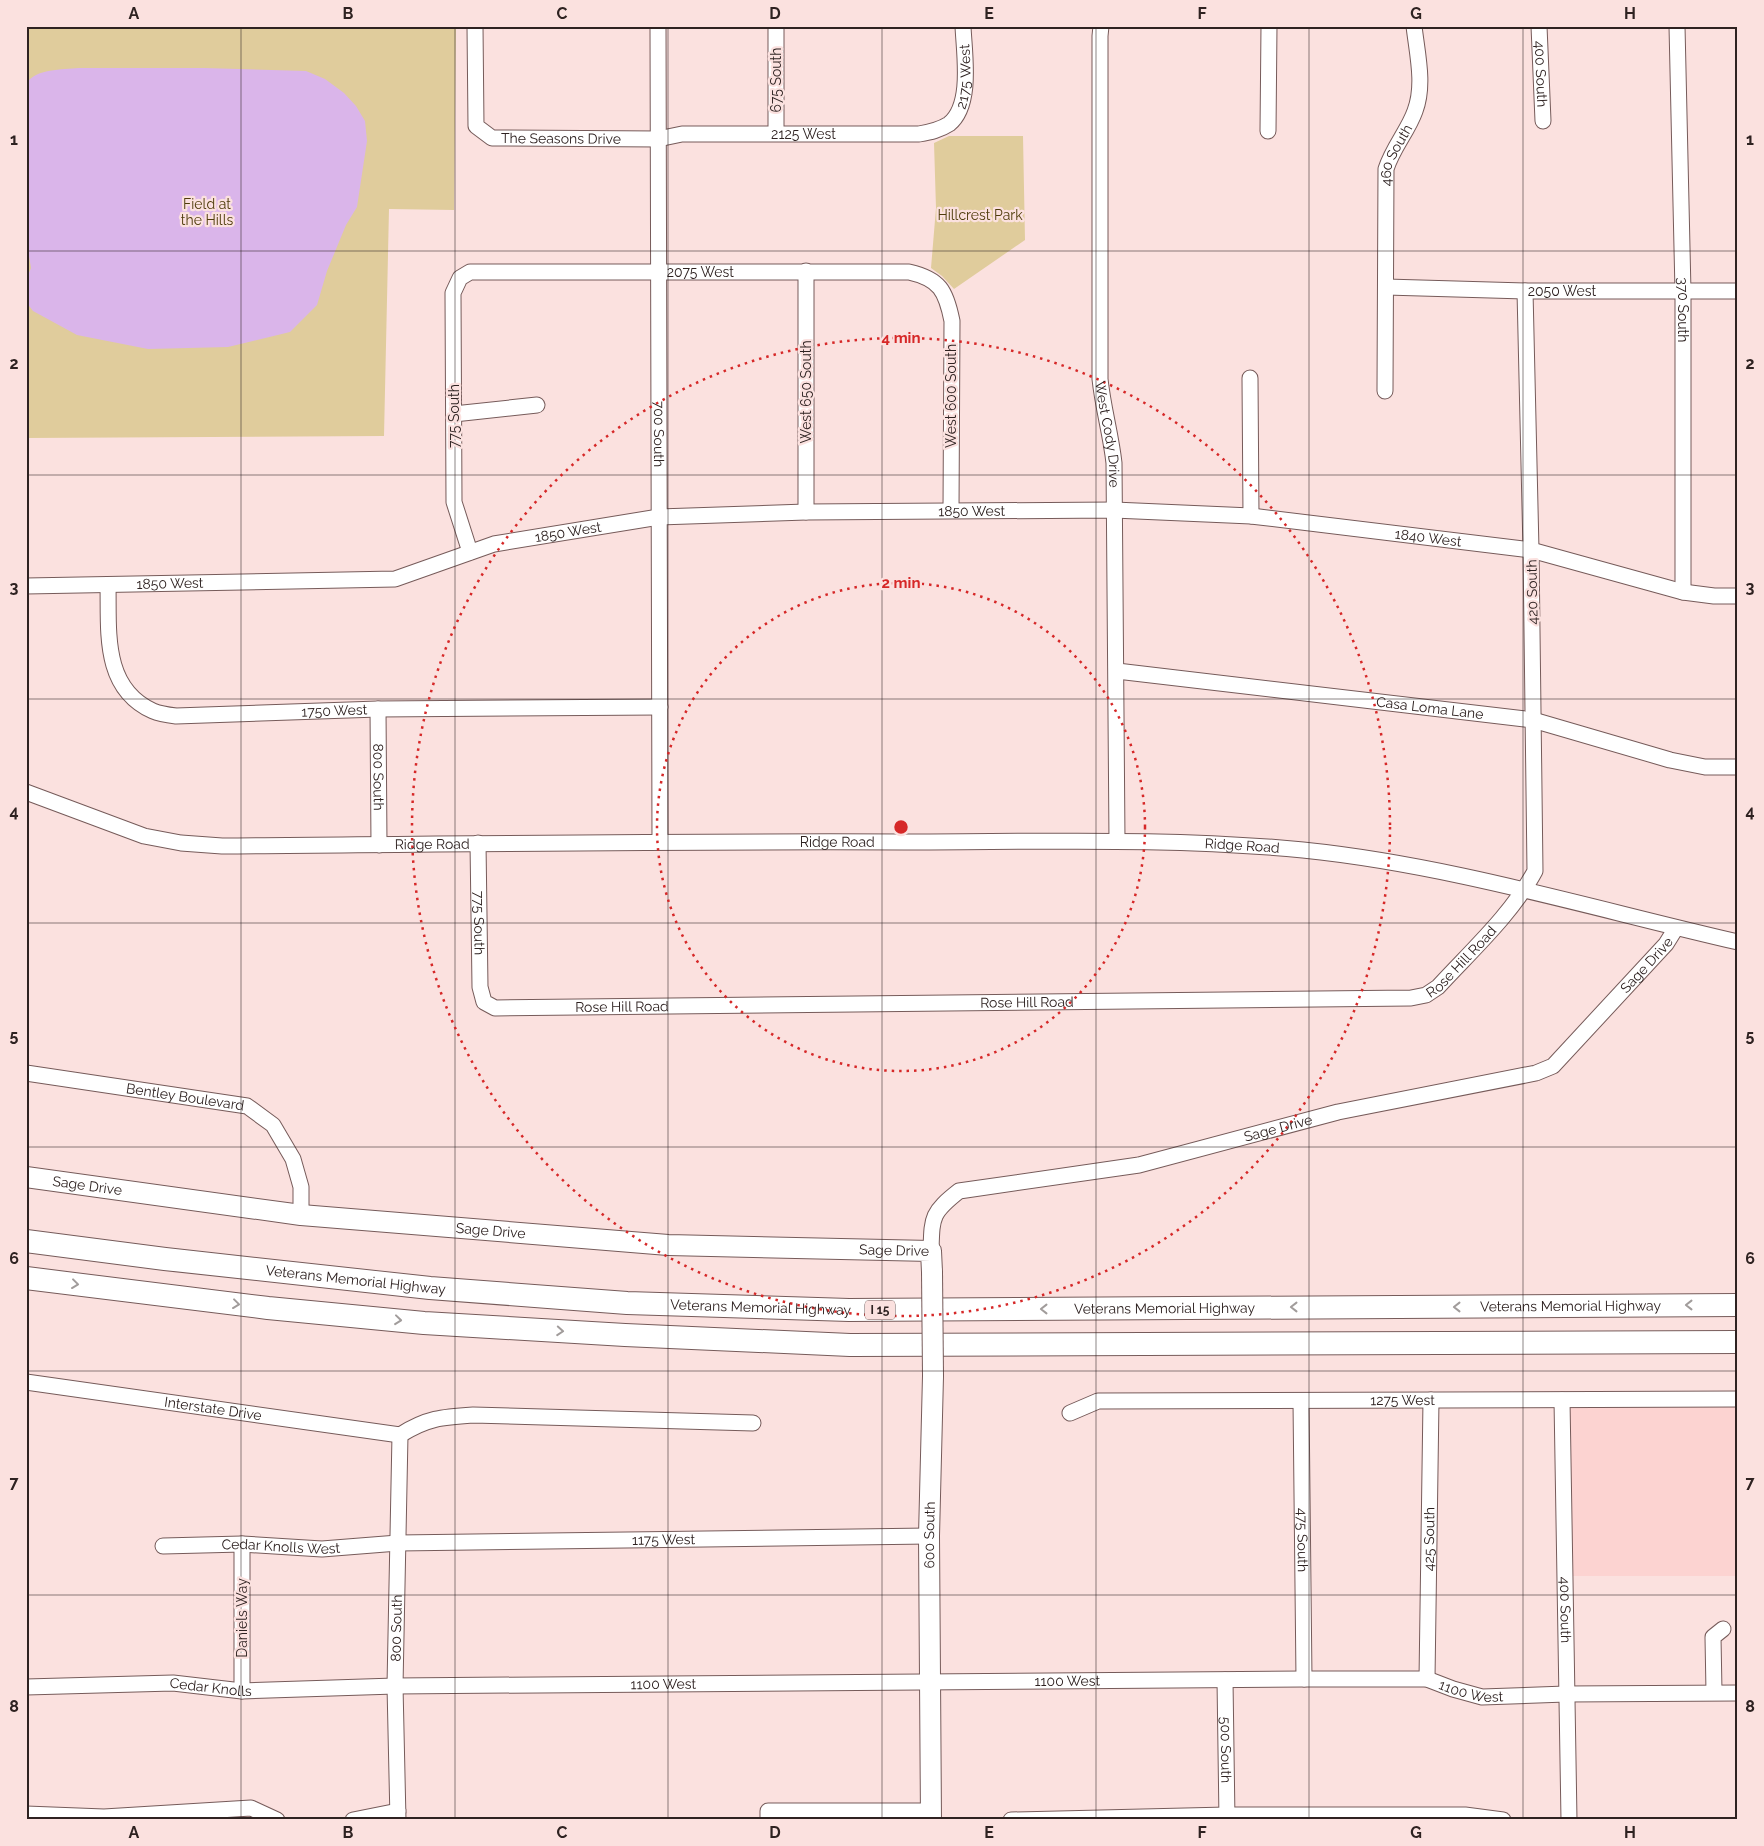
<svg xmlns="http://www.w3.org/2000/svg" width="1764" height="1846" font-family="Raleway,sans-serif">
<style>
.built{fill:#fcd3d1}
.green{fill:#e0cc9c}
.water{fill:#dab5ea}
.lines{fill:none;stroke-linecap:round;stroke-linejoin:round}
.minor-casing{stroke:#765b5a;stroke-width:17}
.major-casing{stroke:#765b5a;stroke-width:22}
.highway-casing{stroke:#765b5a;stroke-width:24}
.minor{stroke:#fff;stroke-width:15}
.major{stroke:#fff;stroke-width:20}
.highway{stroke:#fff;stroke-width:22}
.major-bridge-casing{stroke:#765b5a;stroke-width:22;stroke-linecap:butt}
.major-bridge{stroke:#fff;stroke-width:20}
.oneway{stroke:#a19c9b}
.grid{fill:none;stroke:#2e2221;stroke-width:1;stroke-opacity:0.55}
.ring{fill:none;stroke:#d62828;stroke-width:2.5;stroke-dasharray:2.5 5}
.labels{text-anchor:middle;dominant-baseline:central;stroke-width:4.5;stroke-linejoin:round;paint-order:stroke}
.shield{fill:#fbe1df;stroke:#6c5b5a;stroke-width:1}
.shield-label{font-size:12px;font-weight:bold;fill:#2e2221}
.street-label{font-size:14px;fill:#2e2221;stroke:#fbe1df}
.park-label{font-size:14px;fill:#4f3c0b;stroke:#fbe1df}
.centre{fill:#d62828;stroke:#fbe1df;stroke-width:2.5}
.ring-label{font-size:15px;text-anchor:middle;font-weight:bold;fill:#d62828;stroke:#fbe1df;stroke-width:4.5;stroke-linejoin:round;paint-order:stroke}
.neatline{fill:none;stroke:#2e2221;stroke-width:2}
.grid-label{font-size:16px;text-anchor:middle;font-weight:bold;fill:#2e2221}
</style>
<rect width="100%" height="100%" fill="#fbe1df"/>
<polygon class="built" points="1738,1399 1738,1576 1565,1576 1562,1400"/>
<g class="green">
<polygon points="26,26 456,26 454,210 389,209 384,436 26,438"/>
<polygon points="949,136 1023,136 1025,240 954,289 942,276 931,268 936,208 934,143"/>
</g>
<path class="water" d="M79 68H204L306 71 325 79 344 93 356 106 365 121 367 141 357 207 346 225 327 271 317 305 290 332 228 347 148 349 77 335 33 311 26 302V280L31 268 26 239V84C36 68 62 70 79 68Z"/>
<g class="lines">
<g class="minor-casing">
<g id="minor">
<path id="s1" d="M475 26 476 126 492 138 658 139 682 134H919C930 132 940 130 949 124 973 105 964 53 963 26"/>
<path id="s2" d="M658 26 660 841"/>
<polyline points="776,26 776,133"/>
<path id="s3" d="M1101 26 1100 36V379C1103 408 1111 435 1114 463L1117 841"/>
<path id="s4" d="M1539 26 1543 121"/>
<path id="s5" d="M1677 26 1683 292V592"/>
<polyline points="1268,131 1269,26"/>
<polyline points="806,271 806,512"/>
<path id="s6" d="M1386 287 1525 291H1738"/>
<polyline points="1250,378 1251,516"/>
<path id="s7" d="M1385 391 1386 169C1393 147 1408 131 1415 111 1425 85 1417 53 1414 26"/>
<polyline points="454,414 537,405"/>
<path id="s8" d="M470 552 454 502 453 293 460 278 470 272H909C940 279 946 291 952 321L951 510"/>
<path id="s9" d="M108 585C109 631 102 688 153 711 160 714 168 715 176 716L378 709 660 707"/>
<path id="s10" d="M26 586 395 579 494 544 659 517 806 512 1114 510 1251 516 1531 550 1683 592 1714 596H1738"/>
<path id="s11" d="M1117 671 1533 720 1670 760 1705 767H1738"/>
<path id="s12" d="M378 709 379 845"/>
<path id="s13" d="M26 792 144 836 181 843 222 846C449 844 677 841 904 842 1037 842 1171 837 1303 850 1450 865 1594 909 1738 942"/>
<path id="s14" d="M478 843 480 987 484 1002 495 1008 1411 998 1426 995 1438 987C1471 951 1512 914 1535 871L1531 550 1525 291"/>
<path id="s15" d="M26 1073 247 1106 273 1125 293 1159 301 1187V1215"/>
<path id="s16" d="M931 1251C932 1217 931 1213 959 1191L1139 1165 1338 1112 1536 1073 1553 1066 1666 944 1676 928"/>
<path id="s17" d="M26 1382 400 1435"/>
<path id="s18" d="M1562 1400 1569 1820"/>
<path id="s19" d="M1301 1401 1304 1679"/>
<path id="s20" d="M1070 1413 1098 1401 1738 1399"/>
<path d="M400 1435C427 1418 442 1417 473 1415L753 1423"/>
<polyline points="242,1544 242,1691"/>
<path id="s21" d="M163 1546 242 1544 322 1549 398 1543 929 1536"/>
<path id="s22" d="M1427 1679 1431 1400"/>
<path id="s23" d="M1225 1680 1227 1820"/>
<path id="s24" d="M26 1687 173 1683 242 1691 395 1686 1304 1679H1427L1453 1689 1482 1697 1566 1694 1738 1693"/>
<polyline points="1714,1692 1713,1637 1723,1629"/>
<polyline points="26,1814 104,1817 251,1808 277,1820"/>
<polyline points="353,1820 398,1811"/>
<path id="s25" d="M398 1820 395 1686 400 1435"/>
<polyline points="768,1820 768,1811 931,1811"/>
<polyline points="1011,1820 1227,1815 1465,1815 1503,1820"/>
</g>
</g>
<g class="major-casing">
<g id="major">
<path id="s26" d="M26 1177 301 1215 668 1245 931 1251 932 1272"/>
<path id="s27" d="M931 1820 929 1536 933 1376"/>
</g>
</g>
<g class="highway-casing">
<g id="highway">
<path id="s28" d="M26 1241 165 1259 430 1288 627 1303 849 1310 1738 1305"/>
<polyline points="26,1278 268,1308 424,1323 625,1335 850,1345 1738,1342"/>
</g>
</g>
<use href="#minor" class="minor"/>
<use href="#major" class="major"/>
<use href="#highway" class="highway"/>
<g class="major-bridge-casing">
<polyline id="major-bridge" points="932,1272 933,1376"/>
</g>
<use href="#major-bridge" class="major-bridge"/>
</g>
<defs><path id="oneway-chevron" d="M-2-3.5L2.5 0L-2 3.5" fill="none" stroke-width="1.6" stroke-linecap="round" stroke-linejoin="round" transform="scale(1.25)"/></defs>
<g class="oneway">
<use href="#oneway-chevron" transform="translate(75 1284) rotate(7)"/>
<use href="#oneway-chevron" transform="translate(236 1304) rotate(7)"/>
<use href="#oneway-chevron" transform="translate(1689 1305) rotate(180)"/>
<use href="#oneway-chevron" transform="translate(1294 1307) rotate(180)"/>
<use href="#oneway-chevron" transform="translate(1457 1307) rotate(180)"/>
<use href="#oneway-chevron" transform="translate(1044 1309) rotate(180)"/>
<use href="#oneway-chevron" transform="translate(398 1320) rotate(6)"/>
<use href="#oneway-chevron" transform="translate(560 1331) rotate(4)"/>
</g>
<path class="grid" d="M241 26V1820M455 26V1820M668 26V1820M882 26V1820M1096 26V1820M1309 26V1820M1523 26V1820M26 251H1738M26 475H1738M26 699H1738M26 923H1738M26 1147H1738M26 1371H1738M26 1595H1738"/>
<g class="ring">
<circle cx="901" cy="827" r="244"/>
<circle cx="901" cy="827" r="489"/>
</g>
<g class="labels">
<rect class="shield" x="865" y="1300.5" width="30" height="19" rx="4"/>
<g class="shield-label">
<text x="880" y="1310">I 15</text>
</g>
<g class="street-label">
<text stroke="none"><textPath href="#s4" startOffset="48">400 South</textPath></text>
<text stroke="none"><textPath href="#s1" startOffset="631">2175 West</textPath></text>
<text transform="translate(776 80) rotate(-90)">675 South</text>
<text stroke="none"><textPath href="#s1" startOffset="432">2125 West</textPath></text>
<text stroke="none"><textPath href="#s1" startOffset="189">The Seasons Drive</textPath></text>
<text stroke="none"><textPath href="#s7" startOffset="238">460 South</textPath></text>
<text stroke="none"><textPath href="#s8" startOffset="520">2075 West</textPath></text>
<text stroke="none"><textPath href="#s6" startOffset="176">2050 West</textPath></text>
<text stroke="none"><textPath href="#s5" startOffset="284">370 South</textPath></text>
<text transform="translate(806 392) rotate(-90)">West 650 South</text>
<text transform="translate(951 396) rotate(-90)">West 600 South</text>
<text transform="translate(454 416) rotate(-90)">775 South</text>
<text stroke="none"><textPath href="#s2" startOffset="408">700 South</textPath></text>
<text stroke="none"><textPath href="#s3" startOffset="409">West Cody Drive</textPath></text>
<text stroke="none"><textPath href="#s10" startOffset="954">1850 West</textPath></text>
<text stroke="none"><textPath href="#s10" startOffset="549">1850 West</textPath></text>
<text stroke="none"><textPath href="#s10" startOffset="1412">1840 West</textPath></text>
<text stroke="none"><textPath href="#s10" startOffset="144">1850 West</textPath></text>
<text transform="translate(1532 592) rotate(-91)">420 South</text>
<text stroke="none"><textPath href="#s11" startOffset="315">Casa Loma Lane</textPath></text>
<text stroke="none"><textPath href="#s9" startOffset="325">1750 West</textPath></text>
<text stroke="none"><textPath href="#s12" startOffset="68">800 South</textPath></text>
<text stroke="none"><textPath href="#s13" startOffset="820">Ridge Road</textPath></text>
<text stroke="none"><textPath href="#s13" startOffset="415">Ridge Road</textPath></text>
<text stroke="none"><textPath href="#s13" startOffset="1225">Ridge Road</textPath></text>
<text stroke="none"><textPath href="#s14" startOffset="80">775 South</textPath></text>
<text stroke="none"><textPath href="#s14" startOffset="1152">Rose Hill Road</textPath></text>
<text stroke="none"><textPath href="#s16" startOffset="816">Sage Drive</textPath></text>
<text stroke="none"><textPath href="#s14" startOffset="704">Rose Hill Road</textPath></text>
<text stroke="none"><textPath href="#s14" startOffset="299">Rose Hill Road</textPath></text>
<text stroke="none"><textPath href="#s15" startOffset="161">Bentley Boulevard</textPath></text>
<text stroke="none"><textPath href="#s16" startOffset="396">Sage Drive</textPath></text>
<text stroke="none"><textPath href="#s26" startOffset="62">Sage Drive</textPath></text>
<text stroke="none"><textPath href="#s26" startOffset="468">Sage Drive</textPath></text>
<text stroke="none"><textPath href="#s26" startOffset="872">Sage Drive</textPath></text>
<text stroke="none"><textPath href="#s28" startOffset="332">Veterans Memorial Highway</textPath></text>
<text stroke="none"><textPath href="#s28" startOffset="1548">Veterans Memorial Highway</textPath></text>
<text stroke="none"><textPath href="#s28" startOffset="738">Veterans Memorial Highway</textPath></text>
<text stroke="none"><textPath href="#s28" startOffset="1142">Veterans Memorial Highway</textPath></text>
<text stroke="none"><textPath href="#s20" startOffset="335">1275 West</textPath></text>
<text stroke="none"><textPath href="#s17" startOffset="189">Interstate Drive</textPath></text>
<text stroke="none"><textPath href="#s27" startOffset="285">600 South</textPath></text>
<text stroke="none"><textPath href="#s22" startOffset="140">425 South</textPath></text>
<text stroke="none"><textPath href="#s21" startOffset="501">1175 West</textPath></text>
<text stroke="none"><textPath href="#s19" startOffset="139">475 South</textPath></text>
<text stroke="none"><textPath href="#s21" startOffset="118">Cedar Knolls West</textPath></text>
<text stroke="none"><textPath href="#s18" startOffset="210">400 South</textPath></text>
<text transform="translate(242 1618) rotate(-90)">Daniels Way</text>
<text stroke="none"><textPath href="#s25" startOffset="192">800 South</textPath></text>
<text stroke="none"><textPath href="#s24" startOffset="1042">1100 West</textPath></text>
<text stroke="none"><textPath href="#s24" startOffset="638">1100 West</textPath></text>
<text stroke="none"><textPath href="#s24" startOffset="185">Cedar Knolls</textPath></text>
<text stroke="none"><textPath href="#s24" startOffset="1448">1100 West</textPath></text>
<text stroke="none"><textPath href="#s23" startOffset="70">500 South</textPath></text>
</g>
<g class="park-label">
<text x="207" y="204">Field at<tspan x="207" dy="16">the Hills</tspan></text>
<text x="980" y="215">Hillcrest Park</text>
</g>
</g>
<circle cx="901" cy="827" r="8" class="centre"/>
<g class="ring-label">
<text x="901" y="343">4 min</text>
<text x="901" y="588">2 min</text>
</g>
<rect width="1764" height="1846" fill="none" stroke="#fbe1df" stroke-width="55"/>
<rect x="28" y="28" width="1708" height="1790" class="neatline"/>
<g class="grid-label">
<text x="134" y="19">A</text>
<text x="348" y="19">B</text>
<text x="562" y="19">C</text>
<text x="775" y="19">D</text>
<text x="989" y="19">E</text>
<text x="1202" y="19">F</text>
<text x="1416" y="19">G</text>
<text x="1630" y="19">H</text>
<text x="14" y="145">1</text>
<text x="1750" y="145">1</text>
<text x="14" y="369">2</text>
<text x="1750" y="369">2</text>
<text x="14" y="593">3</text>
<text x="1750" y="593">3</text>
<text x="14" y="817">4</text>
<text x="1750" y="817">4</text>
<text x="14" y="1041">5</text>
<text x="1750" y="1041">5</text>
<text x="14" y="1264">6</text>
<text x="1750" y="1264">6</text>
<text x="14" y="1488">7</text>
<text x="1750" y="1488">7</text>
<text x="14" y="1712">8</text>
<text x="1750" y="1712">8</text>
<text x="134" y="1838">A</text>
<text x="348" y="1838">B</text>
<text x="562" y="1838">C</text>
<text x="775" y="1838">D</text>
<text x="989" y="1838">E</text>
<text x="1202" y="1838">F</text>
<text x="1416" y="1838">G</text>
<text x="1630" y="1838">H</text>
</g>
</svg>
